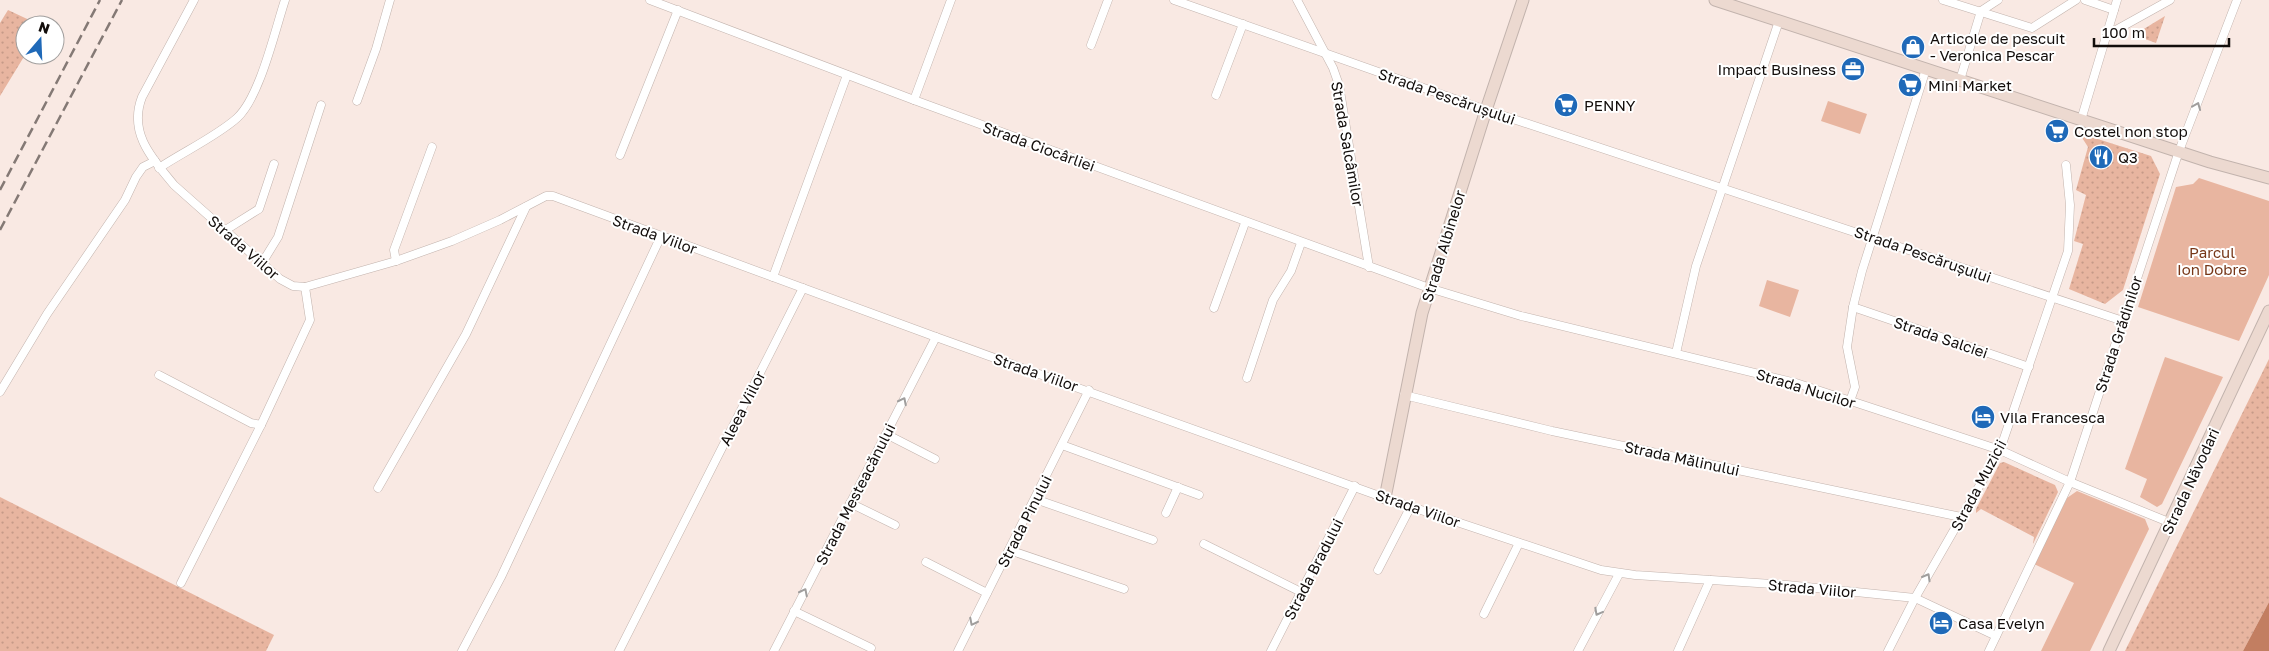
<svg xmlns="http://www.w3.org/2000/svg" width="2269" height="651" font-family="'Golos Text',sans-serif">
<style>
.grass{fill:url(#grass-dots)}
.park{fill:#e8b5a0}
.water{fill:#c27e61}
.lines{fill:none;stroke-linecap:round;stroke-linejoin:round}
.street-casing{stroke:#c2b3ad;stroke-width:9}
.secondary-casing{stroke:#c2b3ad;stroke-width:13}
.street{stroke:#fff;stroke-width:8}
.secondary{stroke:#ecd9d0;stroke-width:11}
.rail{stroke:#847975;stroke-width:2.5;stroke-dasharray:10 5;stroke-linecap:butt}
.oneway{stroke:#a09e9d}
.labels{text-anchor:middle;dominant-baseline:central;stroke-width:4;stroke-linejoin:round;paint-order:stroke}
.poi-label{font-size:15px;fill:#120d0b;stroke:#fff;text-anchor:start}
.street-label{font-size:15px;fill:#120d0b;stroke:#fff}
.park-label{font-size:15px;fill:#773718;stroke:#fff}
</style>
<defs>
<pattern id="grass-dots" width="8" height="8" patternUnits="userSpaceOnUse" patternTransform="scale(1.25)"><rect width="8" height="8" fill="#e8b5a0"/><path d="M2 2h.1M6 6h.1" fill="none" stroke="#c69a88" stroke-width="1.8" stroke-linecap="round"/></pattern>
</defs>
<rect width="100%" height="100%" fill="#f9e9e3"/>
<g class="grass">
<polygon points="8,10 40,25 25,25 25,55 0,96 0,23"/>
<polygon points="2165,16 2156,43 2134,35"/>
<polygon points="2079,133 2151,156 2160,174 2123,290 2105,304 2069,289 2083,244 2074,241 2086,195 2076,190 2088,147"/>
<polygon points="2269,359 2269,602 2243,651 2125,651"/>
<polygon points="2004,462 2055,485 2058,492 2033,544 2034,537 1981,509 1976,513 1976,509 2000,463"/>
<polygon points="0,497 274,635 266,651 0,651"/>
</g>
<g class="park">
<polygon points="1828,101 1867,114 1860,134 1821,121"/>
<polygon points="2199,178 2269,201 2269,275 2239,341 2138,307 2176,187 2193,184"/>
<polygon points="1767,280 1799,290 1790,317 1759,306"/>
<polygon points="2165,357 2223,377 2162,504 2157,507 2140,497 2147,479 2125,469"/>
<polygon points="2077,491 2145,519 2149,529 2090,651 2041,651 2074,583 2034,564 2067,498"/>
</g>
<polygon class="water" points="2269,602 2269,651 2243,651"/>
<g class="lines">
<g class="street-casing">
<g id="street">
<path d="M194 0 142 97C128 133 152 158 174 185L280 279 293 286 305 287 396 261 452 241 500 220 546 196H553L936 337 1385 498 1601 570 1635 575 1787 585 1915 598 1996 636"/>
<polyline points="650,0 914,100 1429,288 1521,316 1796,383 2000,450 2070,482 2171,523"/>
<polyline points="1174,0 1486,110 2123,321"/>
<polyline points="1297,0 1333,68 1339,85 1369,267"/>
<polyline points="1943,0 2032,28 2076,0"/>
<polyline points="2085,0 2114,10"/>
<polyline points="1981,11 1998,0"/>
<polyline points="2107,35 2170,0"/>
<polyline points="1091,45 1108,0"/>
<polyline points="1960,80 1981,11"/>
<polyline points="1216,95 1243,24"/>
<polyline points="914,100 951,0"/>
<polyline points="357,101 376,49 390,0"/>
<polyline points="2081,120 2117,0"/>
<polyline points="620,155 678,10"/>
<path d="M159 168C183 152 217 136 237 118 260 97 275 30 285 0"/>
<polyline points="224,231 259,209 274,164"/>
<polyline points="396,261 394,250 432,147"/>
<polyline points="262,263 278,237 321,105"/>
<polyline points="773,277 847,75"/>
<polyline points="1853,307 2029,367"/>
<polyline points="1214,308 1245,223"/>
<polyline points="1676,353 1696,266 1779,21"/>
<polyline points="159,375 251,423 261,425"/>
<polyline points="1247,378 1273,300 1291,271 1301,243"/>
<polyline points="0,392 47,314 125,200 136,177 143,167 155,161"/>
<polyline points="1404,395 1552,431 1961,517"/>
<polyline points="1850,401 1855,387 1847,347 1853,307 1862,271 1926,69"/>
<polyline points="886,434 935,459"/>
<polyline points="1062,445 1199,495"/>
<polyline points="378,488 466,334 526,207"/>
<polyline points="1035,499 1153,540"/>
<polyline points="850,503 895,525"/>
<polyline points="1166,513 1178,487"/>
<polyline points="1204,544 1301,592"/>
<polyline points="1009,550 1124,589"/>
<polyline points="926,562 987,593"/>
<polyline points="1378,570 1411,506"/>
<polyline points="181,583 261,425 310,320 305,287"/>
<polyline points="794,611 871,648"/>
<polyline points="1484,614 1519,543"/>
<polyline points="462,651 501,577 661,236"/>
<polyline points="619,651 803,288"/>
<polyline points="774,651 936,337"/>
<polyline points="958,651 1089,390"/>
<polyline points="1271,651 1355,486"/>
<polyline points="1578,651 1619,574"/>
<polyline points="1678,651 1710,580"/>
<polyline points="1888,651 1915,598 2000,450 2068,251 2070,205 2066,165"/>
<polyline points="1989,651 2070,482 2179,151 2237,0"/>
</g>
</g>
<g class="secondary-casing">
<g id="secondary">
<polyline points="1715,0 2210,162 2269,178"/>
<polyline points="1385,498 1422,313 1486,110 1523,0"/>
<polyline points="2109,651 2269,311"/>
</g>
</g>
<use href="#street" class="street"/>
<use href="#secondary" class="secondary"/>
<g class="rail">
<polyline points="0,190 100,0"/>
<polyline points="0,230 122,0"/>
</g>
</g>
<defs><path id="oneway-chevron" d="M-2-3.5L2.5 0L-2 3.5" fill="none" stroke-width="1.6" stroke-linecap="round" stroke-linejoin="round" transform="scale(1.25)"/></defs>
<g class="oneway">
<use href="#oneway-chevron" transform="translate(2197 106) rotate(-68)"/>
<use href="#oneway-chevron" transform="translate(903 401) rotate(-63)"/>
<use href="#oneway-chevron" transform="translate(1927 577) rotate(-60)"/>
<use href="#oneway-chevron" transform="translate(804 592) rotate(-63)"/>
<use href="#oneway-chevron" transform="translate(1598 612) rotate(118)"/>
<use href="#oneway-chevron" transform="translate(973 622) rotate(117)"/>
</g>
<defs>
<g id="shop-disc" transform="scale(1.25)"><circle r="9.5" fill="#1f69b8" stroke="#fff"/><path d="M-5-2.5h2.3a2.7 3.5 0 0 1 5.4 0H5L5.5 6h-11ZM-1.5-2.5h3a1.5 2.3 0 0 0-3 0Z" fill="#fff"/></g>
<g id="office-disc" transform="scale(1.25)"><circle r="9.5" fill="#1f69b8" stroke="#fff"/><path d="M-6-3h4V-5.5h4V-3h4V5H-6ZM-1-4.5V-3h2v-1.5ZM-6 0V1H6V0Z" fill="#fff"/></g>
<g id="supermarket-disc" transform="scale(1.25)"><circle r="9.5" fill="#1f69b8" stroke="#fff"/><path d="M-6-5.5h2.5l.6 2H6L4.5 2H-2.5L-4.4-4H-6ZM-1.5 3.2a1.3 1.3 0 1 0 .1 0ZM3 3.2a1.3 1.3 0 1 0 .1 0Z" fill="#fff"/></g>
<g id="restaurant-disc" transform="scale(1.25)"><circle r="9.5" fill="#1f69b8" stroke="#fff"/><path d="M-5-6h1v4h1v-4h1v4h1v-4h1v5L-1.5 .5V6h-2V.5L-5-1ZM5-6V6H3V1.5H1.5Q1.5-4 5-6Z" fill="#fff"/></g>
<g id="hotel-disc" transform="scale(1.25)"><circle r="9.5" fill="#1f69b8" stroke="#fff"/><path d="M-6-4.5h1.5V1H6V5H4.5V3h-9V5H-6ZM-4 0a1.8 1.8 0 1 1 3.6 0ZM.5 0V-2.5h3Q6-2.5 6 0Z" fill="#fff"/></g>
</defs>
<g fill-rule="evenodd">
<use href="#shop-disc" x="1913" y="47"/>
<use href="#office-disc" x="1853" y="69"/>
<use href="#supermarket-disc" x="1910" y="85"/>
<use href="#supermarket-disc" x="1566" y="105"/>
<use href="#supermarket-disc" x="2057" y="131"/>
<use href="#restaurant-disc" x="2101" y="157"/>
<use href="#hotel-disc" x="1983" y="417"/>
<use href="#hotel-disc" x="1941" y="623"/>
</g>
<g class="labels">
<g class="poi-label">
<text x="1930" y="38">Articole de pescuit<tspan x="1930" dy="17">- Veronica Pescar</tspan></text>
<text x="1836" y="69" text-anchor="end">Impact Business</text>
<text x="1928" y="85">Mini Market</text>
<text x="1584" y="105">PENNY</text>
<text x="2074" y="131">Costel non stop</text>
<text x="2118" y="157">Q3</text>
<text x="2000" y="417">Vila Francesca</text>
<text x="1958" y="623">Casa Evelyn</text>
</g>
<g class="street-label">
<text transform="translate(1447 96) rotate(19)">Strada Pescărușului</text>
<text transform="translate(1348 144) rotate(80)">Strada Salcâmilor</text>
<text transform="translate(1039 146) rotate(20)">Strada Ciocârliei</text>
<text transform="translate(655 234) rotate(20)">Strada Viilor</text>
<text transform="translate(1443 246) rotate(-73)">Strada Albinelor</text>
<text transform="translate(244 247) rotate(41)">Strada Viilor</text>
<text transform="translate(1923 254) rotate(19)">Strada Pescărușului</text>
<text transform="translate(2118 334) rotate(-72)">Strada Grădinilor</text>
<text transform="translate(1941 337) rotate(19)">Strada Salciei</text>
<text transform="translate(1036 372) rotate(19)">Strada Viilor</text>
<text transform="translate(1806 388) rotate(17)">Strada Nucilor</text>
<text transform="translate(742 408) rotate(-63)">Aleea Viilor</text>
<text transform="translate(1682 458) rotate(12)">Strada Mălinului</text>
<text transform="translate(2190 481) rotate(-65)">Strada Năvodari</text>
<text transform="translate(1978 485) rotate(-62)">Strada Muzicii</text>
<text transform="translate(855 494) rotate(-63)">Strada Mesteacănului</text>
<text transform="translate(1418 508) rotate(19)">Strada Viilor</text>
<text transform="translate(1024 521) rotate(-63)">Strada Pinului</text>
<text transform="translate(1313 569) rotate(-63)">Strada Bradului</text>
<text transform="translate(1812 588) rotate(5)">Strada Viilor</text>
</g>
<g class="park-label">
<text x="2212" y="252">Parcul<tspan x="2212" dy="17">Ion Dobre</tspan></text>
</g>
</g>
<g transform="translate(40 40) rotate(19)"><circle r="24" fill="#ffffff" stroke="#a09e9d"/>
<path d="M0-4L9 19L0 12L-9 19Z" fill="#1f69b8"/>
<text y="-8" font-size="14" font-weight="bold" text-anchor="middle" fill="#120d0b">N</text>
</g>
<path d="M2094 38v8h135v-8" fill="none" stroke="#120d0b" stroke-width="2.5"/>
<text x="2102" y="38" font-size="15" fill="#120d0b" stroke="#ffffff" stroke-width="4" paint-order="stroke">100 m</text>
</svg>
